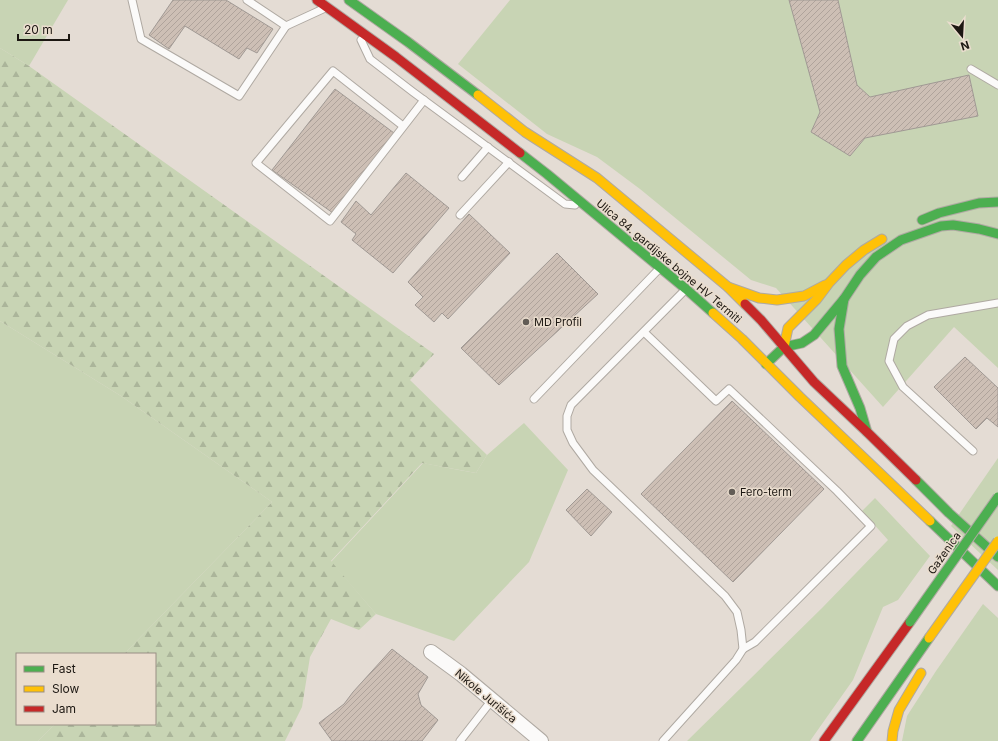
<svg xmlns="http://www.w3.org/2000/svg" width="998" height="741" viewBox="0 0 998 741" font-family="Inter,sans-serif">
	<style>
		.green { fill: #c8d4b4 }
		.forest { fill: url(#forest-firs) }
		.building { fill: url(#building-hatch); stroke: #a09994 }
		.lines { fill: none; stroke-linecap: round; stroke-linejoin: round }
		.lane-casing { stroke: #afa9a2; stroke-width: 9 }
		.street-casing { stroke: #afa9a2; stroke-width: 16 }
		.fast-casing { stroke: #afa9a2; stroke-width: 11 }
		.slow-casing { stroke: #afa9a2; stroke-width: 11 }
		.jam-casing { stroke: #afa9a2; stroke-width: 11 }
		.lane { stroke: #fbfaf9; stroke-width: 7 }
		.street { stroke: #fbfaf9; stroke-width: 14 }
		.fast { stroke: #4caf50; stroke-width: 9 }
		.slow { stroke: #ffc107; stroke-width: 9 }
		.jam { stroke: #c62828; stroke-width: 9 }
		.fast-bridge-casing { stroke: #afa9a2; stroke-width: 11; stroke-linecap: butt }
		.slow-bridge-casing { stroke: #afa9a2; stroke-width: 11; stroke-linecap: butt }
		.fast-bridge { stroke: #4caf50; stroke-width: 9 }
		.slow-bridge { stroke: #ffc107; stroke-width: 9 }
		.poi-dot { fill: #625c56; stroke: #eaddce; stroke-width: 1.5 }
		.labels { text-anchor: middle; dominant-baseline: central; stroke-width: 3; stroke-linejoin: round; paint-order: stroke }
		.street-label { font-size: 11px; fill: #1c1712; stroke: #eaddce }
		.poi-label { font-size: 11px; fill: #1c1712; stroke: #eaddce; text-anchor: start }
	</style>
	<defs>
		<pattern id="forest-firs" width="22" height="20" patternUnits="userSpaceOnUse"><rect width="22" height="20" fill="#c8d4b4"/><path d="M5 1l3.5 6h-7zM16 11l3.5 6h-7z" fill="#abb59a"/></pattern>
		<pattern id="building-hatch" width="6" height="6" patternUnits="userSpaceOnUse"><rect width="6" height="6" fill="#cdbfb5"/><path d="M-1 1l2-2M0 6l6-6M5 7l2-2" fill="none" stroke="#afa39b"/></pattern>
	</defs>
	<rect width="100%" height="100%" fill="#e4dcd4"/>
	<g class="green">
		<polygon points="0,0 68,0 29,66 0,48"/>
		<polygon points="510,0 998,0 998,368 954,327 883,407 776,288 751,280 640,189 597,157 547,134 458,64"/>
		<polygon points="0,321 121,396 272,502 124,654 17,654 17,724 55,724 38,741 0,741"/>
		<polygon points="524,423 568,470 529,562 454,641 376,614 331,562 423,463 459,470 476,473 487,455"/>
		<polygon points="998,458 998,570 951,526"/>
		<polygon points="875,498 930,556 898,600 883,607 853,680 810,741 687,741 822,608 888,540 862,511"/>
		<polygon points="983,604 998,618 998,741 902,741 907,716 936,671"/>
	</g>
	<polygon class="forest" points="0,48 29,66 434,354 410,380 487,455 476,473 422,463 331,561 376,614 359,630 331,619 310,657 302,707 285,741 38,741 55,724 155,724 155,654 124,654 272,502 121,396 0,321"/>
	<g class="building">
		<polygon points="173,0 226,0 273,29 257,53 247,48 239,59 185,26 169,49 149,35"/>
		<polygon points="789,0 838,0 857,85 870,97 969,75 978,116 865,138 850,156 811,132 820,112"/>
		<polygon points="335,89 394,133 333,213 272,170"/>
		<polygon points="406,173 449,208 393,273 352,240 356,234 341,222 356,201 371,215"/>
		<polygon points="469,214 510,253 448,319 442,313 434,322 415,305 423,297 408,282"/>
		<polygon points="557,253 598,294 499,385 461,348"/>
		<polygon points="965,357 998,388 998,427 987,418 976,429 934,387"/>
		<polygon points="732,401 824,489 733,582 641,494"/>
		<polygon points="587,489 612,512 591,536 566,510"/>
		<polygon points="392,649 428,677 418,694 421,705 438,720 422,741 332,741 319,723 344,704 353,692"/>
	</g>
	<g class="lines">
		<g class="lane-casing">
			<g id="lane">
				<polyline points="132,0 141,39 239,96 286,26"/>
				<polyline points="247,0 286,26 323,9"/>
				<polyline points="361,40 370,59 413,92 565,204 575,205"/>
				<polyline points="971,69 998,85"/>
				<polyline points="403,126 333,71 256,163 330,221 424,100"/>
				<polyline points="462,177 488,147"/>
				<polyline points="460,215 509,162"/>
				<polyline points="644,332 716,401 729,389 837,491 871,526 755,642 743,649"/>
				<polyline points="534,399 658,270"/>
				<polyline points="973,451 903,387 889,361 894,339 907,326 928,315 998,303"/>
				<polyline points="460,741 492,700"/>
				<polyline points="663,741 736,660 743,649 741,630 737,612 725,596 593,470 573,443 567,430 567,416 571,405 685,290"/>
			</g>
		</g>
		<g class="street-casing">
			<polyline id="street" points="431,652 461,674 541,741"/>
		</g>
		<g class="fast-casing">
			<g id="fast">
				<polyline points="349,0 408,42 478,95"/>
				<polyline points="520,153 547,174 686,289 713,313"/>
				<polyline points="922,220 939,213 979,203 998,202"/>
				<polyline points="844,299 839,329 842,366 860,408 867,432"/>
				<polyline points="766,364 784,347 802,343 814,335 844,299 860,275 876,257 901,240 941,226 953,225 979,229 998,234"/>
				<polyline points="916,480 949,513 998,557"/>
				<polyline points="930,521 998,586"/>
				<polyline points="857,741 929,638"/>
			</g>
		</g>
		<g class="slow-casing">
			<g id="slow">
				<polyline points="478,95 525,132 597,178 728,287 745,304"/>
				<polyline points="728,287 759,298 777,300 804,296 825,285"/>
				<polyline points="713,313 742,339 800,397 930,521"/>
				<polyline points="784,347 788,328 817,299 829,283 846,265 864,250 882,239"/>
				<polyline points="892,741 893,731 899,710 921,673"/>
			</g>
		</g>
		<g class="jam-casing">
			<g id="jam">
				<polyline points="317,0 396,57 520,153"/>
				<polyline points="745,304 761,320 814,382 867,432 916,480"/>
				<polyline points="824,741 910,622"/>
			</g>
		</g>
		<use href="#lane" class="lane"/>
		<use href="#street" class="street"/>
		<use href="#fast" class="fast"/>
		<use href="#slow" class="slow"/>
		<use href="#jam" class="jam"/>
		<g class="fast-bridge-casing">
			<polyline id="fast-bridge" points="910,622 998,497"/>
		</g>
		<g class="slow-bridge-casing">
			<polyline id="slow-bridge" points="929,638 998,541"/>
		</g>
		<use href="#fast-bridge" class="fast-bridge"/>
		<use href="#slow-bridge" class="slow-bridge"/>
	</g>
	<g class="poi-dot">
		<circle cx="526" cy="322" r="4"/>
		<circle cx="732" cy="492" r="4"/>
	</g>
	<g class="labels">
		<g class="street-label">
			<text transform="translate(669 261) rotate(40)">Ulica 84. gardijske bojne HV Termiti</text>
			<text transform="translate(944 553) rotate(-55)">Gaženica</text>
			<text transform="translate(486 696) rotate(40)">Nikole Jurišića</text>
		</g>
		<g class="poi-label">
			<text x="534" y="322">MD Profil</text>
			<text x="740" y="492">Fero-term</text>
		</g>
	</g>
	<rect x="16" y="653" width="140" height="72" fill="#eaddce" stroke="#988e83"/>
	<rect x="24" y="666" width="20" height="6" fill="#4caf50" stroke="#988e83"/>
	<text x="52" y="673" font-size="12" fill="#1c1712">Fast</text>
	<rect x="24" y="686" width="20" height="6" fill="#ffc107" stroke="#988e83"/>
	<text x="52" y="693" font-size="12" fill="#1c1712">Slow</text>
	<rect x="24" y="706" width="20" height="6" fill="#c62828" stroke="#988e83"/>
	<text x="52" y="713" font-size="12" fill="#1c1712">Jam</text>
	<g transform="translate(962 36) rotate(162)" stroke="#eaddce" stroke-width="3" paint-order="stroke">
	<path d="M0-3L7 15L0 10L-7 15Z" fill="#1c1712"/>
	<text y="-6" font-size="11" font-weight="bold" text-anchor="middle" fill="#1c1712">N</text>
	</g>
	<path d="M18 34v6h51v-6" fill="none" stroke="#1c1712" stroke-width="2"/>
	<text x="24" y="34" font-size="12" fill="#1c1712" stroke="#eaddce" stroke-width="3" paint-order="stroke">20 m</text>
</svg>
